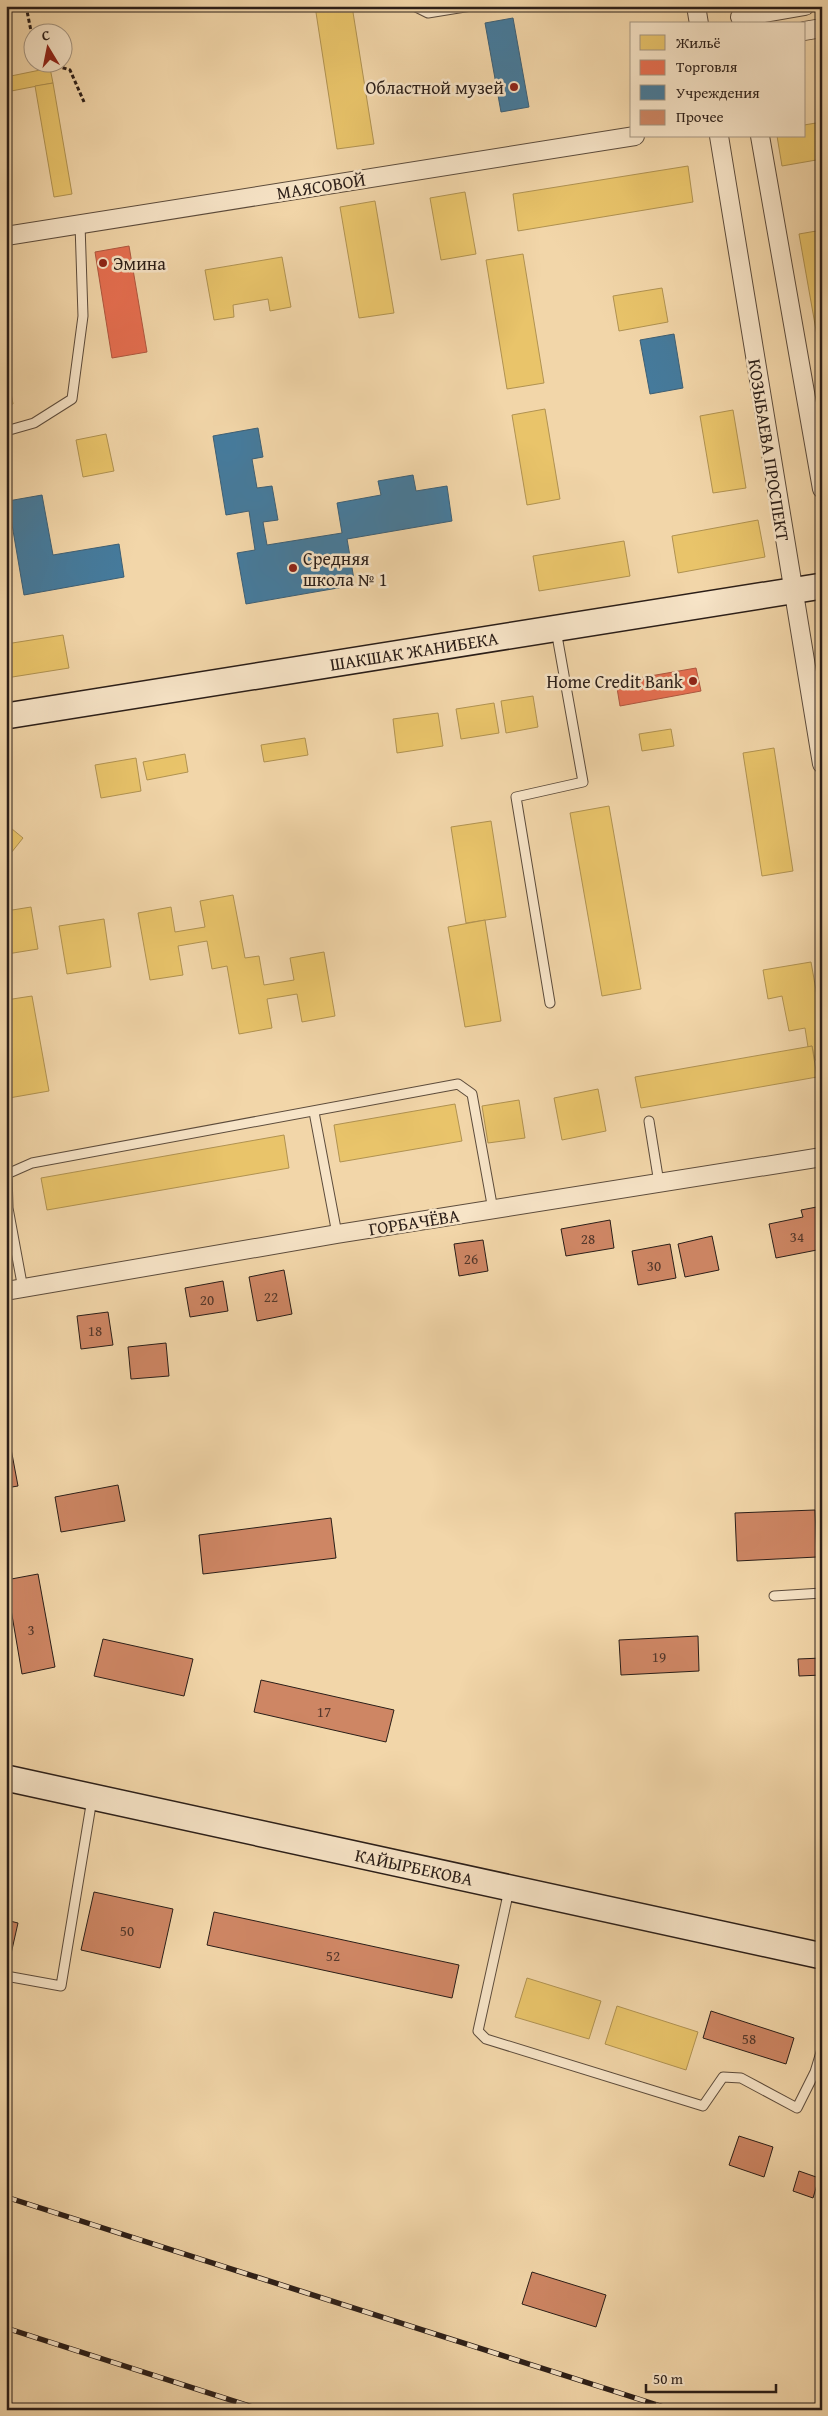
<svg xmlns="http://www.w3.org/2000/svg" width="828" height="2416" viewBox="0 0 828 2416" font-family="'Gentium Book Plus',serif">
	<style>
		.homes { fill: #e9c46a; stroke: #b09251 }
		.shops { fill: #e76f51; stroke: #af5740 }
		.public { fill: #457b9d; stroke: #3d5f75 }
		.building { fill: #ce8664; stroke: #2b1e18 }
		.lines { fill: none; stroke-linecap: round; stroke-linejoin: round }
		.lane-casing { stroke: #5d4c3c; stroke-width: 11 }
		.street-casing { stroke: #5d4c3c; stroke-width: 20 }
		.secondary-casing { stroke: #2b1e18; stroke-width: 28 }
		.path { stroke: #2b1e18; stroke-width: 3; stroke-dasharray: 4 2.5; stroke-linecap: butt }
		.lane { stroke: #f7e4c7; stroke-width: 9 }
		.street { stroke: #f7e4c7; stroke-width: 18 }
		.secondary { stroke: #f7e4c7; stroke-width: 25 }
		.rail-casing { stroke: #2b1e18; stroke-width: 5.5 }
		.rail { stroke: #f7e4c7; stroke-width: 4; stroke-dasharray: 11; stroke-linecap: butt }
		.poi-dot { fill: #8f2418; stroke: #f7e4c7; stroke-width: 2 }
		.labels { text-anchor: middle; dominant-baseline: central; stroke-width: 5; stroke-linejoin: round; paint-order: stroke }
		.number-label { font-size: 15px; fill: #54382b }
		.poi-label { font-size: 18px; fill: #2b1e18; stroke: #f7e4c7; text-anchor: end }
		.street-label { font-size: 18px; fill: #2b1e18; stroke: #f7e4c7 }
	</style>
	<rect width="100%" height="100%" fill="#f2d6a9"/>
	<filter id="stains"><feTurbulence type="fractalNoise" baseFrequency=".004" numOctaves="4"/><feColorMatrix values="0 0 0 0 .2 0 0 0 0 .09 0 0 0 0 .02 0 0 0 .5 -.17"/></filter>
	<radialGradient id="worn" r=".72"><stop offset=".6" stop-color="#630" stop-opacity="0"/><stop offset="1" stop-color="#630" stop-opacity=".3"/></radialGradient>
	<g class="homes">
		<polygon points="315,6 352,6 374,144 337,149"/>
		<polygon points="50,68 53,83 6,92 6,77"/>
		<polygon points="53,83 72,194 54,197 35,86"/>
		<polygon points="822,122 822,159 782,166 777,136 804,136 804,125"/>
		<polygon points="688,166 693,202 518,231 513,194"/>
		<polygon points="465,192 476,254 441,260 430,198"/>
		<polygon points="375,201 394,313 359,318 340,207"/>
		<polygon points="822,230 822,364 799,234"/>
		<polygon points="523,254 544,383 507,389 486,260"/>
		<polygon points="282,257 291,307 270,311 268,299 233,305 234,317 214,320 205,270"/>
		<polygon points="662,288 668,322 619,331 613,296"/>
		<polygon points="6,366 13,404 6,405"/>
		<polygon points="545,409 560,499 527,505 512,415"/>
		<polygon points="733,410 746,488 713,493 700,416"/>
		<polygon points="106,434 114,471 83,477 76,440"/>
		<polygon points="758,520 765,557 678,573 672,536"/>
		<polygon points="624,541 630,576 539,591 533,556"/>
		<polygon points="63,635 69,668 6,678 6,644"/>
		<polygon points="533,696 538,727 506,733 501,701"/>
		<polygon points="494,703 499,733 461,739 456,709"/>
		<polygon points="438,713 443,746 397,753 393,719"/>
		<polygon points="671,729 674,746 642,751 639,734"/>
		<polygon points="305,738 308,755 264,762 261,745"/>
		<polygon points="774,748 793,871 762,876 743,753"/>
		<polygon points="185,754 188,772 147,780 143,762"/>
		<polygon points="136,758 141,791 101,798 95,765"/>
		<polygon points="609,806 641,989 602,996 570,813"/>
		<polygon points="491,821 506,917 466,923 451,827"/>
		<polygon points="6,824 23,838 11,853 6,849"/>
		<polygon points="233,895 245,958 259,956 264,985 294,980 290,958 324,952 335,1016 302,1022 297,994 267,999 272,1028 239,1034 227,966 212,969 207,941 178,946 183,975 150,980 138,913 171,907 175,932 205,927 200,901"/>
		<polygon points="31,907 38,949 7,954 6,911"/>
		<polygon points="104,919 111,967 67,974 59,926"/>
		<polygon points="485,920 501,1021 465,1027 448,927"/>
		<polygon points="811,962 822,1024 822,1059 815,1060 812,1046 808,1047 805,1028 789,1031 782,996 768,999 763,970"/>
		<polygon points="32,996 49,1091 9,1098 6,1081 6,1000"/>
		<polygon points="812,1046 817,1077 641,1108 635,1077"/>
		<polygon points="598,1089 606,1131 562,1140 554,1098"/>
		<polygon points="519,1100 525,1138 488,1143 482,1106"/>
		<polygon points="455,1104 462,1141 340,1162 334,1125"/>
		<polygon points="284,1135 289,1168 47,1210 41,1178"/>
		<polygon points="527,1978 601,2001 589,2039 515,2017"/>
		<polygon points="617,2006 698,2032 686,2070 605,2044"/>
	</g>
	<g class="shops">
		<polygon points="129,246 147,352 112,358 95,252"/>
		<polygon points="696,668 701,691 620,706 616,682"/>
	</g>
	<g class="public">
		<polygon points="513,18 529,107 501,112 485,23"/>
		<polygon points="674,334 683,388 650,394 640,340"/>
		<polygon points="258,428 263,457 252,459 257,488 272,486 278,520 263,522 267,545 342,533 337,503 381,495 378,481 413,475 416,491 447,486 452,521 347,539 355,585 246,604 237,553 255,550 249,511 226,515 213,436"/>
		<polygon points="42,495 53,555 119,544 124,577 24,595 8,501"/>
	</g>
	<g class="building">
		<polygon points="822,1206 822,1249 776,1258 769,1224 803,1217 801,1210"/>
		<polygon points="610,1220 614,1248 566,1256 561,1229"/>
		<polygon points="712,1236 719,1270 685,1277 678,1244"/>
		<polygon points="483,1240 488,1271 459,1276 454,1244"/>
		<polygon points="670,1244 676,1278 638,1285 632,1251"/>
		<polygon points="284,1270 292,1314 257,1321 249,1277"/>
		<polygon points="223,1281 228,1311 190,1317 185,1288"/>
		<polygon points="108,1312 113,1345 81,1349 77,1316"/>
		<polygon points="166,1343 169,1376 131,1379 128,1347"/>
		<polygon points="6,1422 18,1486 6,1488"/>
		<polygon points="118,1485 125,1521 61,1532 55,1497"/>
		<polygon points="815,1510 817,1557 737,1561 735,1513"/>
		<polygon points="331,1518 336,1558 203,1574 199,1535"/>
		<polygon points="38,1574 55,1667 22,1674 6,1580"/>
		<polygon points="698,1636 699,1671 621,1675 619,1640"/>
		<polygon points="103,1639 193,1659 184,1696 94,1676"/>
		<polygon points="822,1658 822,1675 799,1676 798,1659"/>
		<polygon points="261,1680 394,1710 386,1742 254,1712"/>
		<polygon points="94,1892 173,1909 160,1968 81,1950"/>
		<polygon points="214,1912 459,1965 452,1998 207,1945"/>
		<polygon points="6,1920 18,1923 11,1954 6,1953"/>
		<polygon points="711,2011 794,2038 786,2064 703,2038"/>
		<polygon points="739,2136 773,2147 764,2177 729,2165"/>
		<polygon points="799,2171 819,2178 813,2198 793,2191"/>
		<polygon points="532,2272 606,2295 596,2327 522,2304"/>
	</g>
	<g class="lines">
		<g class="lane-casing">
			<g id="lane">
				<polyline points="414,6 428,13 471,6"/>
				<polyline points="6,431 34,423 72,399 83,316 80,224"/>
				<polyline points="550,1003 516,797 583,782 556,630"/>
				<polyline points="314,1112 337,1234"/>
				<polyline points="649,1121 659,1183"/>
				<polyline points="23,1289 8,1208 7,1174 32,1163 458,1084 472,1094 493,1210"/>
				<polyline points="774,1596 822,1593"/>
				<polyline points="509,1890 478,2031 486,2039 703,2106 723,2077 741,2078 797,2108 815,2072 822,2049"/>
				<polyline points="6,1976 61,1986 92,1799"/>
			</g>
		</g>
		<g class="street-casing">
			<g id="street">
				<polyline points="696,6 699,24"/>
				<polyline points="740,17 805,6"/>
				<polyline points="804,31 822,28"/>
				<polyline points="719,136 822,764"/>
				<polyline points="760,136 822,489"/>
				<polyline points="6,236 635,136"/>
				<polyline points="6,1291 337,1234 822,1157"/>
			</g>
		</g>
		<g class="secondary-casing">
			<g id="secondary">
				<polyline points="6,716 822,586"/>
				<polyline points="6,1778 822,1956"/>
			</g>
		</g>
		<g class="path">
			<polyline points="26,6 32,36"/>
			<polyline points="44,62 70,70 84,102"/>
		</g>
		<use href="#lane" class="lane"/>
		<use href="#street" class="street"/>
		<use href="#secondary" class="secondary"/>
		<g class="rail-casing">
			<g id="rail">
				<polyline points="6,2197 673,2410"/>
				<polyline points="6,2328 262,2410"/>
			</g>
		</g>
		<use href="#rail" class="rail"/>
	</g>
	<g class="poi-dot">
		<circle cx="514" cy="87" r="5"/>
		<circle cx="103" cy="263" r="5"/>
		<circle cx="293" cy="568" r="5"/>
		<circle cx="693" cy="681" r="5"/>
	</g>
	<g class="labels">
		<g class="number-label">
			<text x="797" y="1236">34</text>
			<text x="588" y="1238">28</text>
			<text x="471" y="1258">26</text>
			<text x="654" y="1265">30</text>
			<text x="271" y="1296">22</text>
			<text x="207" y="1299">20</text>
			<text x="95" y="1330">18</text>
			<text x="31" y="1629">3</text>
			<text x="659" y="1656">19</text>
			<text x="324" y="1711">17</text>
			<text x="127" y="1930">50</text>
			<text x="333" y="1955">52</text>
			<text x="749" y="2038">58</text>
		</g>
		<g class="poi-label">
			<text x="504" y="87">Областной музей</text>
			<text x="113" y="263" text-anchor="start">Эмина</text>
			<text x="303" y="558" text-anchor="start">Средняя<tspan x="303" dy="21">школа № 1</tspan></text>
			<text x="683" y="681">Home Credit Bank</text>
		</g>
		<g class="street-label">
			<text transform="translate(321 186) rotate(-9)">МАЯСОВОЙ</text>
			<text transform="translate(769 450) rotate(81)">КОЗЫБАЕВА ПРОСПЕКТ</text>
			<text transform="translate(414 651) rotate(-9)">ШАКШАК ЖАНИБЕКА</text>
			<text transform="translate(414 1222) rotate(-9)">ГОРБАЧЁВА</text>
			<text transform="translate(414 1867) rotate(12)">КАЙЫРБЕКОВА</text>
		</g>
	</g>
	<rect width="828" height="2416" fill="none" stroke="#f2d6a9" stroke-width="25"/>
	<rect x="8" y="8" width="813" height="2401" fill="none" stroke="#2b1e18" stroke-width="2.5"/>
	<rect x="12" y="12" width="803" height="2391" fill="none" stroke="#2b1e18"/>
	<rect x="630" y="22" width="175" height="115" fill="#f7e4c7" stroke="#a59581"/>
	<rect x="640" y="35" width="25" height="15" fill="#e9c46a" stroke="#a59581"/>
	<text x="676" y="48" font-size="15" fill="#2b1e18">Жильё</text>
	<rect x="640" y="60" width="25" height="15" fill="#e76f51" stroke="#a59581"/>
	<text x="676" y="72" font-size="15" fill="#2b1e18">Торговля</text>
	<rect x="640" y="85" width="25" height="15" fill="#457b9d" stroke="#a59581"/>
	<text x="676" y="98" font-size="15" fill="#2b1e18">Учреждения</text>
	<rect x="640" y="110" width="25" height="15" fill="#ce8664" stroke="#a59581"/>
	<text x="676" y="122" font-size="15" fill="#2b1e18">Прочее</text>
	<g transform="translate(48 48) rotate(350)"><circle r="24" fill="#f7e4c7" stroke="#a59581"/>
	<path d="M0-4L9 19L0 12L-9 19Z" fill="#8f2418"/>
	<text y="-8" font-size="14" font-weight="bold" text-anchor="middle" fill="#2b1e18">С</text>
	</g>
	<path d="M646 2384v8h130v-8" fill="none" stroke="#2b1e18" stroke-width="2.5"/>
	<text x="653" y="2384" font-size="15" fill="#2b1e18" stroke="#f7e4c7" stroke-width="4" paint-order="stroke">50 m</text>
	<rect width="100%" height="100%" filter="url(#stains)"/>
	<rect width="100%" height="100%" fill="url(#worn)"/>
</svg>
